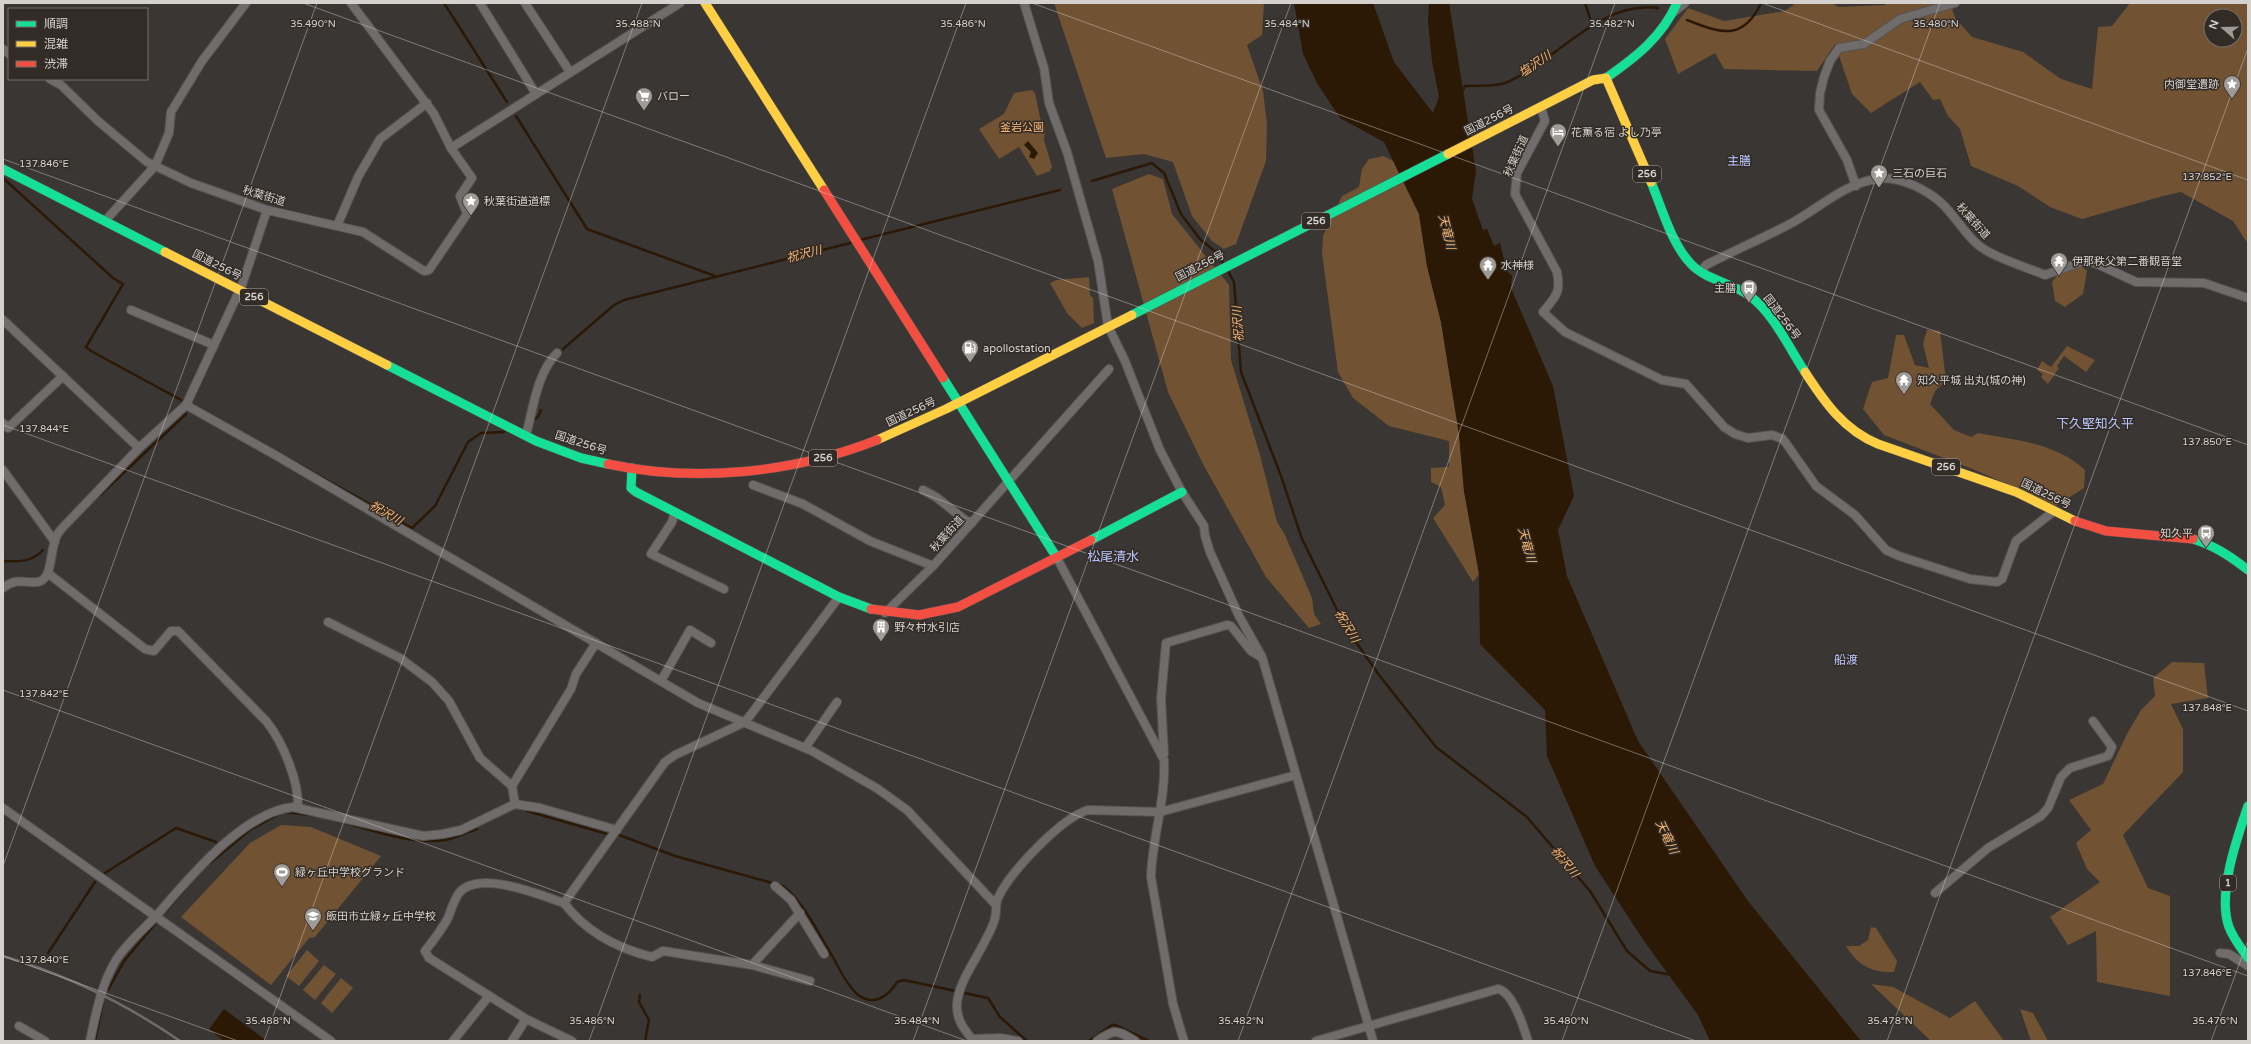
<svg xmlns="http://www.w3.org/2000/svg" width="2251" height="1044" viewBox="0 0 2251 1044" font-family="'Varela Round','Noto Sans JP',sans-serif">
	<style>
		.green { fill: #715233; fill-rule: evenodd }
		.water { fill: #2b1906 }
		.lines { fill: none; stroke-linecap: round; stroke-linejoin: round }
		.stream { stroke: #2b1906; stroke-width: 2.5 }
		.street-casing { stroke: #555250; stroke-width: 10 }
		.fast-casing { stroke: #555250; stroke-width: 10 }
		.slow-casing { stroke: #555250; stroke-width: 10 }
		.jam-casing { stroke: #555250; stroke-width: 10 }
		.street { stroke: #6f6c6b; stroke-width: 8 }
		.fast { stroke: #16e098; stroke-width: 9 }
		.slow { stroke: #ffcf43; stroke-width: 9 }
		.jam { stroke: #f24e42; stroke-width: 9 }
		.rail { stroke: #6d6c6a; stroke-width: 2.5 }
		.ticks { fill: none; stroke: #d5d1cd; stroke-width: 1; stroke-opacity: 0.45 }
		.labels { text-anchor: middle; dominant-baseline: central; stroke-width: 3; stroke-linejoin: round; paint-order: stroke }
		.shield { fill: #332c26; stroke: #a4a09b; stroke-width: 1 }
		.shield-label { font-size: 10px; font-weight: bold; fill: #d5d1cd }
		.poi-label { font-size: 11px; fill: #d5d1cd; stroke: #332c26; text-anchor: start }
		.street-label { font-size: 11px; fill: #d5d1cd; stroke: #332c26 }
		.park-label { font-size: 11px; fill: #fbb673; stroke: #332c26 }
		.water-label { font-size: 12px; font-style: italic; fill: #f9b471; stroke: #332c26 }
		.neighbourhood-label { font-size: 12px; fill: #b7c6fe; stroke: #332c26 }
		.quarter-label { font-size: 13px; fill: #b7c6fe; stroke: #332c26 }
		.ticks-label { font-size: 10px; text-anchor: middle; fill: #d5d1cd; stroke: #332c26; stroke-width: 3; stroke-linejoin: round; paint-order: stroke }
	</style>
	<rect width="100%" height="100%" fill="#3a3633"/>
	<g class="green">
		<polygon points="1054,3 1264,3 1262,35 1247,45 1263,91 1267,124 1266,161 1236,244 1224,249 1212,241 1192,216 1173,162 1144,154 1106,158"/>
		<path d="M1796,3H1832L1838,7L1885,5V3H1950L1955,18L1972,37L2023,52L2061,79L2092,89L2098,27L2112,26L2130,3H2248V244L2233,221L2181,192L2163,196L2082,219L2050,207L2018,186L1971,166L1960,129L1948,116L1940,99L1933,100L1920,82L1871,113L1852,94L1835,44L1817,71L1724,69L1715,53L1678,74L1665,39L1688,8L1724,21L1785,11ZM2211,16H2235V40H2211Z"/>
		<polygon points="1032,90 1035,93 1041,122 1045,128 1044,140 1052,167 1050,171 1037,176 1019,147 999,159 979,129 1004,114 1014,93"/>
		<polygon points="1383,156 1393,161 1419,214 1427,266 1441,322 1459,434 1464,491 1479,574 1473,582 1433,518 1445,505 1441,487 1431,482 1431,468 1449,467 1449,441 1389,426 1353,398 1338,372 1322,253 1323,236 1342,196 1359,187 1362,169 1369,159"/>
		<polygon points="1149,174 1163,179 1172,214 1229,285 1231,360 1260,455 1277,522 1285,535 1312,598 1314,614 1321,624 1309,628 1266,577 1203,464 1168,392 1112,189"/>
		<polygon points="2081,266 2087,271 2083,294 2065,307 2055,301 2052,282 2059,273"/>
		<polygon points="1089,277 1090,295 1093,298 1094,323 1082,328 1067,313 1050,283 1056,280"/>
		<path d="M1927,330L1940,331L1946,381L1935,391L1930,404L1954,430L1971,437L1978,433C2015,440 2056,443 2085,470L2084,488L2056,506L1975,470L1884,435L1863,409L1872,382L1888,378L1896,335H1904L1915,365L1929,368L1923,344Z"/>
		<polygon points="2067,346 2095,360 2086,372 2064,356 2057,366 2059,368 2048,384 2041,377 2043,374 2037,370 2042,361 2051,367"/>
		<polygon points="2172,662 2204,663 2208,698 2171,704 2183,729 2183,772 2123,835 2148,888 2170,896 2170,996 2097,982 2096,931 2068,945 2050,917 2100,882 2087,869 2076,843 2091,830 2069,800 2103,784 2128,732 2141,710 2155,696 2153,678"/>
		<polygon points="281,825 311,827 381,856 315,937 309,938 271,985 181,917 250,843"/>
		<path d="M1871,927L1876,928L1897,961L1894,972C1872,973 1857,965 1846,946H1859L1868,940Z"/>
		<polygon points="307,950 319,961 299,986 286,976"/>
		<polygon points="324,965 336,974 315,1000 303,990"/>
		<polygon points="341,978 353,988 332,1013 321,1003"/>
		<polygon points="1871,984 1893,987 1950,1018 1975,1001 2004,1041 1931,1041"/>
		<polygon points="2020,1009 2033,1013 2048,1041 2031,1041"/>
	</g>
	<g class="water">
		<polygon points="1294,3 1373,3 1394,62 1433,113 1439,97 1432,61 1428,21 1429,3 1449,3 1476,171 1472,199 1483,230 1487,229 1494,246 1500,243 1507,271 1512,276 1511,288 1553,386 1574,496 1558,530 1567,576 1638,741 1748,901 1861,1041 1710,1041 1698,1015 1644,941 1595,866 1547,756 1545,710 1480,644 1479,574 1464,491 1459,434 1441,322 1427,266 1419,214 1384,142 1340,118 1317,83 1303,54"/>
		<polygon points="1028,141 1038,153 1034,159 1029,157 1031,152 1024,145"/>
		<polygon points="224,1009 267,1041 224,1041 209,1029"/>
	</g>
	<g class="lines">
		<g class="stream">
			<polyline points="444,3 507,102"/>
			<polyline points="1585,3 1590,18"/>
			<path d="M1687,20C1720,33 1743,42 1761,3"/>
			<path d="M1461,94L1465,86C1477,85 1494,87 1505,83C1554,64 1598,0 1658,8"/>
			<polyline points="516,116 587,229 715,276"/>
			<polyline points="3,178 113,278 123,284 86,347 91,351 183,401"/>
			<polyline points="1092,181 1152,163 1164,173 1181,214 1200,239 1217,253 1223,263"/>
			<polyline points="860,240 1060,190"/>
			<polyline points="1228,271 1234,282 1241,372 1281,476 1302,539 1346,628 1379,675 1436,747 1527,817 1590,891 1627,951 1650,971 1672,975"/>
			<polyline points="563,349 614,305 624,300 854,242"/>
			<polyline points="192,404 412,528 435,506 468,442 481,433 504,432"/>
			<polyline points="532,420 538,417 541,410"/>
			<polyline points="100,495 186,414"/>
			<path d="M3,561C19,562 32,562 43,550"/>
			<polyline points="527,811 607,834"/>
			<polyline points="286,812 317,816"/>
			<path d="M335,820C371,829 407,845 445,840C456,838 467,832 477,829"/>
			<path d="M619,835L675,856L783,886C804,902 821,938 835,961C841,972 847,985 857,994C873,1007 888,997 897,982L904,980L988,998L1000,1017L1027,1041"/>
			<polyline points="210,863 250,830 279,814"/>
			<polyline points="105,873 176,828 216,842"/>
			<polyline points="165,912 186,888"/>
			<polyline points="48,953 95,882"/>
			<polyline points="108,990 124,961 156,923"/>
			<polyline points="640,995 639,1002 649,1020 645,1041"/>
			<polyline points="95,1041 103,1002"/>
			<polyline points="1089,1041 1112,1025 1115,1025 1149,1041"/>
		</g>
		<g class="street-casing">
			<g id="street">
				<polyline points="480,3 536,94"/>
				<polyline points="525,3 570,72"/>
				<polyline points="1024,3 1044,68 1049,103 1067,152 1098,261 1108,326 1125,361 1160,450 1182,492 1204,526 1205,536 1210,552 1239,616 1262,657 1373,1041"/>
				<polyline points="1674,12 1685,3"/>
				<polyline points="3,49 9,54"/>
				<polyline points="50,79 61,85 98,121 147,162 191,183 267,210 363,232 424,271 429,270 467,214 460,196 472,178 451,148 434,114 351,3"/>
				<path d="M1541,107L1545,121L1517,173L1515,194L1557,272C1561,293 1556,296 1543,312L1565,332L1662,380L1686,384L1724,427L1735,434L1748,438L1772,435L1783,439L1816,486L1855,515L1886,550L1899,556L1970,579L1997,582L2002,579L2016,541L2054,511"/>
				<polyline points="451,148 680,3"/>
				<polyline points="1856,186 1847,160 1819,110 1820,93 1824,77 1830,61 1839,48 1864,44 1900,19 1955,3"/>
				<polyline points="105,221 155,166 169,133 171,112 202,61 246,3"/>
				<polyline points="337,226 358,177 380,139 427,103"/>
				<path d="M1701,271L1706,265C1733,251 1761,239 1788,225C1817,210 1843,184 1876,179C1893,176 1914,184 1928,193C1949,205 1959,227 1976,243C1989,256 2026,267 2045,275L2081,262L2095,263L2136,282L2204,283L2248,298"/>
				<polyline points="131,310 214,345"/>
				<polyline points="3,320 139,448"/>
				<polyline points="186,405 277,456 698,703 812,751 878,789 907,810 996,905"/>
				<polyline points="3,423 8,428 63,376"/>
				<path d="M526,435C533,409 537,373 557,353"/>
				<polyline points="3,470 55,542"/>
				<polyline points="753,485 803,504 870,541 933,566"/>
				<polyline points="923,490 936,497 965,520 972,523"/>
				<polyline points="675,512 672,522 651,554 724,589"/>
				<path d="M1057,558L1164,760C1166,800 1152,838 1151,877L1173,1004L1184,1041"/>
				<path d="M49,574L145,649L154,651L171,631H178L267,722C283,743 299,781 298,808"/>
				<path d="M3,588C19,575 28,586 41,581C53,575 50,547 57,535C60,530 64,526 67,523L139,448L186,405L242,285L267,210"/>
				<polyline points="885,613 933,566 1109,369"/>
				<polyline points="328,622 400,658 432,682 449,701 480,758 512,786 515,804"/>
				<polyline points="661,681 690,630 711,643"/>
				<polyline points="805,748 837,702"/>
				<polyline points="1164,754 1161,698 1166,643 1227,625 1231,626 1251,651 1261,657"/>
				<polyline points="512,786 571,689 576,674 596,643"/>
				<polyline points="3,808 331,1041"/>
				<polyline points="775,886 791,900 824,954"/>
				<polyline points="1935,893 1988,848 2041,816 2048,808 2061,777 2070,768 2108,756 2112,747 2093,721"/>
				<path d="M564,903C586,932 616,948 652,957L663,951L752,965L810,981"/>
				<polyline points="2220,953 2229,954 2248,966"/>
				<polyline points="752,965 800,913"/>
				<polyline points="19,1026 45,1041"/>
				<polyline points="972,1039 1000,1038 1018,1041"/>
				<path d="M90,1041C96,1013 101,985 116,960C127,943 143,930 157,915C188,879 243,812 293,807L423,836L443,834L461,830L515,804L540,808L617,830"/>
				<polyline points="453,1041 489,996"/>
				<polyline points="512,1041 526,1019"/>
				<path d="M572,1041L526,1019L429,958L425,951C433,941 442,929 448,918C451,910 454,900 459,893C479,869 540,895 564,903L665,762L675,755L743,723L749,717L839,597"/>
				<path d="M974,1041C964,1030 956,1019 957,1004C958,984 975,961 984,943C988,935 993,927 995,918C997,911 995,904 998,898C1010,872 1061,818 1088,810L1160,812L1296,775"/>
				<path d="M1097,1041C1115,1028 1117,1030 1135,1041"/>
				<path d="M1316,1041L1498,989C1513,992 1524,1028 1528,1041"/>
			</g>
		</g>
		<g class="fast-casing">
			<g id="fast">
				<path d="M1606,78C1636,57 1662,37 1677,3"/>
				<polyline points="3,169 165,252"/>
				<path d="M1651,182C1662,208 1671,243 1691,264C1706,280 1732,283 1750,296C1774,314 1789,348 1805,372"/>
				<polyline points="1132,315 1448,154"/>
				<polyline points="387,365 536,441 581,458 608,464"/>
				<polyline points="943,378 1057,558"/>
				<polyline points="632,468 631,488 636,492 839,597 871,609"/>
				<path d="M2193,539C2215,546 2230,556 2248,570"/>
				<polyline points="1091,540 1182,492"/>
				<path d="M2248,806C2237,838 2217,894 2229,927C2233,938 2241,948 2248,958"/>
			</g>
		</g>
		<g class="slow-casing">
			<g id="slow">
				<polyline points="705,3 824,190"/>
				<polyline points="1448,154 1593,80 1606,78 1651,182"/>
				<polyline points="165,252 387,365"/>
				<path d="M1805,372C1825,403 1844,430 1878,444L2016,492L2075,521"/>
				<polyline points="877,440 946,409 1132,315"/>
			</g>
		</g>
		<g class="jam-casing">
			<g id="jam">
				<polyline points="824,190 943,378"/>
				<path d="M608,464C696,483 793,473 877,440"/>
				<polyline points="2075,521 2106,531 2193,539"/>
				<polyline points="871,609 919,615 958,607 1091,540"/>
			</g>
		</g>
		<use href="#street" class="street"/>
		<use href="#fast" class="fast"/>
		<use href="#slow" class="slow"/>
		<use href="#jam" class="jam"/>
		<path class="rail" d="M3,956C67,975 125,1003 180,1041"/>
	</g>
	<path class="ticks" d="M303,3L2248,711M1032,3L2248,445M1762,3L2248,180M3,159L2248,976M3,425L1696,1041M3,690L967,1041M3,866L317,3M3,956L238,1041M264,1041L642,3M589,1041L966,3M913,1041L1291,3M1238,1041L1615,3M1562,1041L1940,3M1887,1041L2248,48M2211,1041L2248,940"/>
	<defs>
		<g id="sight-pin" transform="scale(0.9)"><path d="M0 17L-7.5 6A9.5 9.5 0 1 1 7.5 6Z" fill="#9f9b97" stroke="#332c26"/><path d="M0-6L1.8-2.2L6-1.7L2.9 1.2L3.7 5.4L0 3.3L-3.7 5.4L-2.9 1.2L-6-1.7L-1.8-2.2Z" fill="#fff"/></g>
		<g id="supermarket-pin" transform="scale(0.9)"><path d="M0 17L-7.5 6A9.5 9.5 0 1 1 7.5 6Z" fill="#9f9b97" stroke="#332c26"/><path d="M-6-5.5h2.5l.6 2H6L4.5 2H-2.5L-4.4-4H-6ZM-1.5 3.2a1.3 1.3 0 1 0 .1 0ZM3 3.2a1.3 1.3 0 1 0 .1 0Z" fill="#fff"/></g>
		<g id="hotel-pin" transform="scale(0.9)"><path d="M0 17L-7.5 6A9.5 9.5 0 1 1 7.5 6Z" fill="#9f9b97" stroke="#332c26"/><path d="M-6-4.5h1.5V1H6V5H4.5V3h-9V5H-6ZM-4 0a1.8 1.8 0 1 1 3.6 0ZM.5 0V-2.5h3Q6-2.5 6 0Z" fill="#fff"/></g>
		<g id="temple-pin" transform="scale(0.9)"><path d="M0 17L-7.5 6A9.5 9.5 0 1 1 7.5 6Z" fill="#9f9b97" stroke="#332c26"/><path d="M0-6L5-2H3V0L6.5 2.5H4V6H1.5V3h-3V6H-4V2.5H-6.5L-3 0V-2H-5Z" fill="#fff"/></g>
		<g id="bus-pin" transform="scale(0.9)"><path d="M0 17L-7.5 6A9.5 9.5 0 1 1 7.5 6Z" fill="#9f9b97" stroke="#332c26"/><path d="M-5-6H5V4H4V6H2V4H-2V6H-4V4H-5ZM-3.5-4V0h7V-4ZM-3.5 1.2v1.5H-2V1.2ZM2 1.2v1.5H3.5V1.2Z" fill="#fff"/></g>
		<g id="fuel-pin" transform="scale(0.9)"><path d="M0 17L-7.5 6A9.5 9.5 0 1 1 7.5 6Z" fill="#9f9b97" stroke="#332c26"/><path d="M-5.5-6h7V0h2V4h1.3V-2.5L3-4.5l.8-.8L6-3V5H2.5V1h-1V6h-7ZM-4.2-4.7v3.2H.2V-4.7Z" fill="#fff"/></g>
		<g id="building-pin" transform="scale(0.9)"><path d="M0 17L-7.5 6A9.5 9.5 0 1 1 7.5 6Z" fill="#9f9b97" stroke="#332c26"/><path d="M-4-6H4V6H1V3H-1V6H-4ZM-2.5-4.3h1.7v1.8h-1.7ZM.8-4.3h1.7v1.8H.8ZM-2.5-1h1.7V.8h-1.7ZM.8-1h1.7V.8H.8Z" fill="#fff"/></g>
		<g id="stadium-pin" transform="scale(0.9)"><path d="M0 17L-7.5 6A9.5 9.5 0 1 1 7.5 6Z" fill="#9f9b97" stroke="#332c26"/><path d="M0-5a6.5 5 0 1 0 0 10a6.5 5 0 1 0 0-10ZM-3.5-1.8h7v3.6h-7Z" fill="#fff"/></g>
		<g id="school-pin" transform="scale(0.9)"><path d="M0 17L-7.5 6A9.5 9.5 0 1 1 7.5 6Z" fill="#9f9b97" stroke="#332c26"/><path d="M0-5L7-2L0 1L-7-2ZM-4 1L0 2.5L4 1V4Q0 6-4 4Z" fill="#fff"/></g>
	</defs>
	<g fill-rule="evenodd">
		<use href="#sight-pin" x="2232" y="84"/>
		<use href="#supermarket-pin" x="644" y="96"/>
		<use href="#hotel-pin" x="1558" y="132"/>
		<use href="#sight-pin" x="1879" y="173"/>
		<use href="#sight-pin" x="471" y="201"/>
		<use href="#temple-pin" x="2059" y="261"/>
		<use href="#temple-pin" x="1488" y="265"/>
		<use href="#bus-pin" x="1749" y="288"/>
		<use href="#fuel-pin" x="970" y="348"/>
		<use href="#temple-pin" x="1904" y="380"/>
		<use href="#bus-pin" x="2206" y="533"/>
		<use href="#building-pin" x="881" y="627"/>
		<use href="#stadium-pin" x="282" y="872"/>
		<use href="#school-pin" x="313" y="916"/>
	</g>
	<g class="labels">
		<g class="shield">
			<rect x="1633" y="166" width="28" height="16" rx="3"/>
			<rect x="1302" y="213" width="28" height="16" rx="3"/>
			<rect x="240" y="289" width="28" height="16" rx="3"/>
			<rect x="809" y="450" width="28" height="16" rx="3"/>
			<rect x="1932" y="459" width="28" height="16" rx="3"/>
			<rect x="2220" y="875" width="16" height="16" rx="3"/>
		</g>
		<g class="shield-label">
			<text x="1647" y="174">256</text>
			<text x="1316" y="221">256</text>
			<text x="254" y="297">256</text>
			<text x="823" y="458">256</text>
			<text x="1946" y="467">256</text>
			<text x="2228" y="883">1</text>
		</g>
		<g class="poi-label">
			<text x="2219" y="84" text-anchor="end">内御堂遺跡</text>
			<text x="657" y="96">バロー</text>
			<text x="1571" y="132">花薫る宿 よし乃亭</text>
			<text x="1892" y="173">三石の巨石</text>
			<text x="484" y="201">秋葉街道道標</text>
			<text x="2072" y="261">伊那秩父第二番観音堂</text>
			<text x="1501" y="265">水神様</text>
			<text x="1736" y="288" text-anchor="end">主膳</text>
			<text x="983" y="348">apollostation</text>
			<text x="1917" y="380">知久平城 出丸(城の神)</text>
			<text x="2193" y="533" text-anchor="end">知久平</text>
			<text x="894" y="627">野々村水引店</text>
			<text x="295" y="872">緑ヶ丘中学校グランド</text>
			<text x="326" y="916">飯田市立緑ヶ丘中学校</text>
		</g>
		<g class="street-label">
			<text transform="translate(1489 120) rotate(-27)">国道256号</text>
			<text transform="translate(1516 156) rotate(-66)">秋葉街道</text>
			<text transform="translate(264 196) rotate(17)">秋葉街道</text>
			<text transform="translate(1973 221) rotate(48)">秋葉街道</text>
			<text transform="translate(217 265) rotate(27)">国道256号</text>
			<text transform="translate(1200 266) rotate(-27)">国道256号</text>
			<text transform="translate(1782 317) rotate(53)">国道256号</text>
			<text transform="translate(911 412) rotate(-25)">国道256号</text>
			<text transform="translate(581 443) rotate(18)">国道256号</text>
			<text transform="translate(2046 494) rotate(26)">国道256号</text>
			<text transform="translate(947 534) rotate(-48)">秋葉街道</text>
		</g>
		<g class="park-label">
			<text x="1022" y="127">釜岩公園</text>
		</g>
		<g class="water-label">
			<text transform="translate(1535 64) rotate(-34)">塩沢川</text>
			<text transform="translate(1447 232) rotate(76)">天竜川</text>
			<text transform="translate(804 254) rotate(-14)">祝沢川</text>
			<text transform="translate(1238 324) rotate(-94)">祝沢川</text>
			<text transform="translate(386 513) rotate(30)">祝沢川</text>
			<text transform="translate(1527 545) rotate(75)">天竜川</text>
			<text transform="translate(1347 626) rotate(59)">祝沢川</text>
			<text transform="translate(1667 837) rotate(64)">天竜川</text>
			<text transform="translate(1565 862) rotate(50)">祝沢川</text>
		</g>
		<g class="neighbourhood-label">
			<text x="1739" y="161">主膳</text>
			<text x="1846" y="660">船渡</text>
		</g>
		<g class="quarter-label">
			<text x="2095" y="424">下久堅知久平</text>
			<text x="1113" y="557">松尾清水</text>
		</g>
	</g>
	<g class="ticks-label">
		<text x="313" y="27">35.490°N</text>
		<text x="638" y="27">35.488°N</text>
		<text x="963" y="27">35.486°N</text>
		<text x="1287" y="27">35.484°N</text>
		<text x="1612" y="27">35.482°N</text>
		<text x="1936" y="27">35.480°N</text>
		<text x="44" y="167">137.846°E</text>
		<text x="2207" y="180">137.852°E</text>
		<text x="44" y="432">137.844°E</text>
		<text x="2207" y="445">137.850°E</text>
		<text x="44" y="697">137.842°E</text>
		<text x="2207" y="711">137.848°E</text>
		<text x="44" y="963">137.840°E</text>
		<text x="2207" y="976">137.846°E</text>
		<text x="268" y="1024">35.488°N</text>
		<text x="592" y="1024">35.486°N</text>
		<text x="917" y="1024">35.484°N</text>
		<text x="1241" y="1024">35.482°N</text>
		<text x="1566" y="1024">35.480°N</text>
		<text x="1890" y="1024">35.478°N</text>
		<text x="2215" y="1024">35.476°N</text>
	</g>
	<rect width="2251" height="1044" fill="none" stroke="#d5d1cd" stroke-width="8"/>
	<rect x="8" y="8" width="140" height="72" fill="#332c26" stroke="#746e69"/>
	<rect x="16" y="21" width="20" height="6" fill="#16e098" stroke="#746e69"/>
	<text x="44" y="28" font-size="12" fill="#d5d1cd">順調</text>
	<rect x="16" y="41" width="20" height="6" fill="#ffcf43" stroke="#746e69"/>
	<text x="44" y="48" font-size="12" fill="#d5d1cd">混雑</text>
	<rect x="16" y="61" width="20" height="6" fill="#f24e42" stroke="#746e69"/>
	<text x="44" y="68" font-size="12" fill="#d5d1cd">渋滞</text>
	<g transform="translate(2223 28) rotate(290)"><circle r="19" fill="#332c26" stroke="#746e69"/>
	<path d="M0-3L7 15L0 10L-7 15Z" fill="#9f9b97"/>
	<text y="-6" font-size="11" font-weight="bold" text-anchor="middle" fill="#d5d1cd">N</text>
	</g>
</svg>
